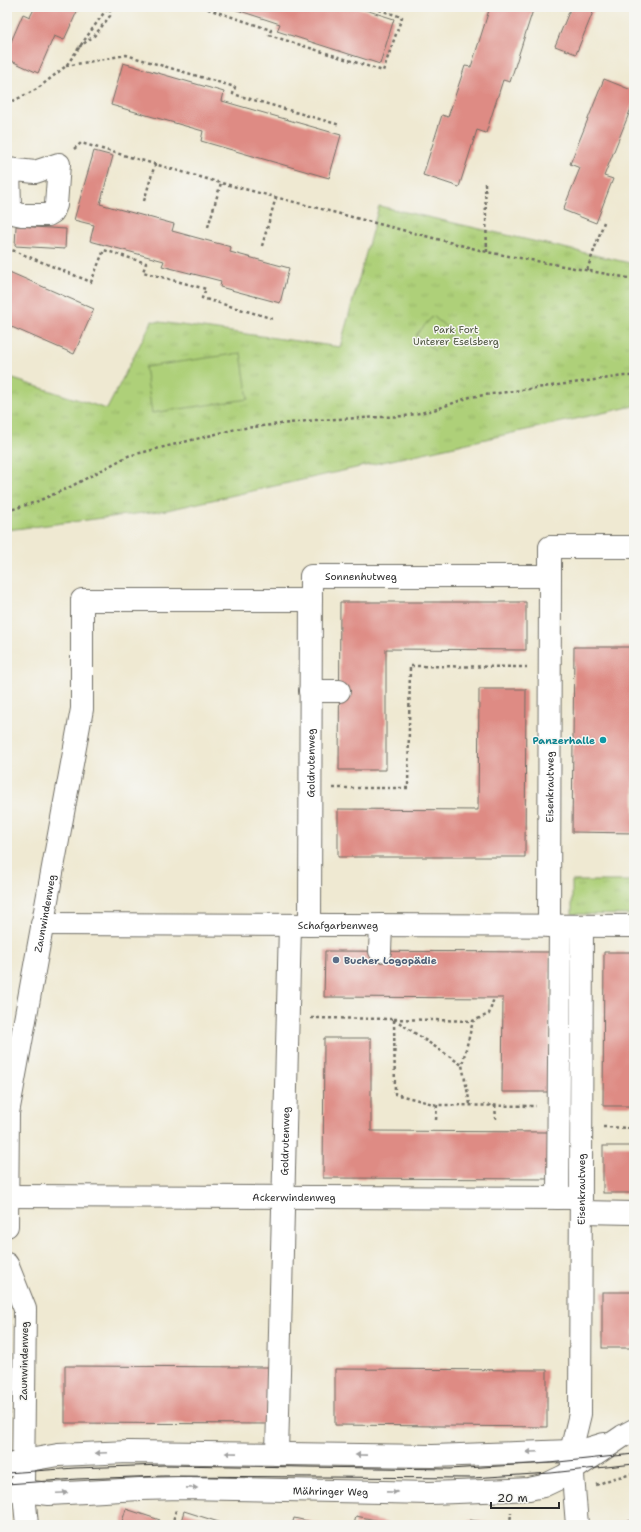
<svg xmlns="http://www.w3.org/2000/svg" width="641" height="1532" viewBox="0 0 641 1532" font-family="'Shantell Sans',sans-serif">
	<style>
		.grass { fill: url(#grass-tufts); stroke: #6c7e52 }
		.pitch { fill: #aed079; stroke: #6c7e52 }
		.building { fill: #de8b84 }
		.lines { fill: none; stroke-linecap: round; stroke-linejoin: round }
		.minor-casing { stroke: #706e65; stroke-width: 24 }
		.path { stroke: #706e65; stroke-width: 2.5; stroke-dasharray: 3 3; stroke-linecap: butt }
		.minor { stroke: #fff; stroke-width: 22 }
		.tram { stroke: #2b2b2b; stroke-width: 1 }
		.oneway { fill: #a0a0a0 }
		.culture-dot { fill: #0f9aa8; stroke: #f6f6f2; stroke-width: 1.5 }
		.service-dot { fill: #5c6f8a; stroke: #f6f6f2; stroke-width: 1.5 }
		.labels { text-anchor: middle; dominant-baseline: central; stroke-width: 3; stroke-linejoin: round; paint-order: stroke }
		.park-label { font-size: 10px; fill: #4c543e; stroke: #f6f6f2 }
		.street-label { font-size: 10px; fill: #2b2b2b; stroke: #f6f6f2 }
		.culture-label { font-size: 10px; font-weight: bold; fill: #0d838f; stroke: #f6f6f2; text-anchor: end }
		.service-label { font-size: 10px; font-weight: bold; fill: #4e5e75; stroke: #f6f6f2; text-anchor: start }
	</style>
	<defs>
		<pattern id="grass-tufts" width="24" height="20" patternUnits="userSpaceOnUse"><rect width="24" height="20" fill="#aed079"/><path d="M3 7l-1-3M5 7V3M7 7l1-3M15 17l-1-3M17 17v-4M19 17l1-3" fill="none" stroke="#96b369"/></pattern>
	</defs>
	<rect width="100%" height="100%" fill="#f6f6f2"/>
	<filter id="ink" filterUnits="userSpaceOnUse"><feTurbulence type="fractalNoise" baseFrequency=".025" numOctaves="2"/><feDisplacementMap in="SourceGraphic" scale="8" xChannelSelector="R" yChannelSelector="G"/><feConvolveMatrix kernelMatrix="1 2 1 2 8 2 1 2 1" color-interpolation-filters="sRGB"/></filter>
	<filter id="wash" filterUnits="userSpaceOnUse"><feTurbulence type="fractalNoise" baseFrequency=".012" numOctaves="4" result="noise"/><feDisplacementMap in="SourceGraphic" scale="16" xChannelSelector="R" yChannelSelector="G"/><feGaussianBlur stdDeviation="0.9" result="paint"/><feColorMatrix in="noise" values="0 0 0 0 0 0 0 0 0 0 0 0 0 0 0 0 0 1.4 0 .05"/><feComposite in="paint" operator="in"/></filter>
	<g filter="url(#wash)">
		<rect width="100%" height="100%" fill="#efe9d2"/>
		<g class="grass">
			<polygon points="379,206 634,264 634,406 167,510 7,530 7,377 107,409 152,321 340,347"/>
			<polygon points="572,881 634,881 634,915 572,914"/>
		</g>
		<g class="pitch">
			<polygon points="433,316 452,332 435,351 416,335"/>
			<polygon points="241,353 248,399 152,413 145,367"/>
		</g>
		<g id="blocks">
			<g class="building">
				<polygon points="35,7 79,7 64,40 54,36 38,73 7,59 7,51 23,14 30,17"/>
				<polygon points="228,7 356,7 394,19 380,64 277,31 280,24"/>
				<polygon points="490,7 534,7 510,82 503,80 486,133 477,130 459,187 423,175 442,115 448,117 465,66 471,67"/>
				<polygon points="571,7 595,7 576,54 555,46"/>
				<polygon points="123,63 224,92 222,101 341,135 329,178 201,141 203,131 111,105"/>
				<polygon points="604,79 634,91 634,101 604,176 613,179 596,223 563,210 580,168 570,164"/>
				<polygon points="94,151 113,156 100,204 174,224 172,231 231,247 230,252 289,268 280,303 220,287 221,281 162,266 164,261 90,241 94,225 74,220"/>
				<polygon points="16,226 66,229 65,249 15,246"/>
				<polygon points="7,271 94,309 74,354 7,325"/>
				<polygon points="340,602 526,602 526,650 386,649 386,770 339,770"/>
				<polygon points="574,647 634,647 634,833 572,832"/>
				<polygon points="479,689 526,689 525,857 338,857 338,809 478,810"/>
				<polygon points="325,951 550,952 549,1092 502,1092 503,998 324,997"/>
				<polygon points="604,952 634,952 634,1106 603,1106"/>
				<polygon points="324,1038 371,1038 371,1131 549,1132 549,1179 323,1178"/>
				<rect x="603" y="1146" width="31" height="47"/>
				<rect x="602" y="1292" width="32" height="56"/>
				<polygon points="65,1366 268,1367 268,1424 65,1423"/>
				<polygon points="335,1369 547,1370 547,1427 335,1425"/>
				<polygon points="126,1509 160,1520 159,1525 121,1525"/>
				<polygon points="184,1511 228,1525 180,1525"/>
				<polygon points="356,1516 394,1524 394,1525 354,1525"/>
				<polygon points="294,1518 321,1524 321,1525 292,1525"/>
				<polygon points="470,1520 496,1524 496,1525 469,1525"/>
				<polygon points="634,1520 634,1525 613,1525 613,1523"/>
			</g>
		</g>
	</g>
	<g filter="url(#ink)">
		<use href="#blocks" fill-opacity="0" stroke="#706e65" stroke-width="1"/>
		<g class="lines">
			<g class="minor-casing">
				<g id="minor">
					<polyline points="7,169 35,172 59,164 56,205 53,212 48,215 22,215 13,213 10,207 9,169"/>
					<polyline points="310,691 339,691"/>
					<path id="s1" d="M42,924L634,926"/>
					<path id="s2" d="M310,925L311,576H550V547H634"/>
					<path id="s3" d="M549,926L550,576"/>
					<polyline points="380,951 381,925"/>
					<path id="s4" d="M7,1196L581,1198"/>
					<polyline points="558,1198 560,926"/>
					<polyline points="581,1212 634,1213"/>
					<path id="s5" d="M7,1226L8,1113L82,709V600H311"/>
					<polyline points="7,1264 25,1309 23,1483 27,1525"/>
					<path id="s6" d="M277,1454L290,925"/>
					<polyline points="7,1466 23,1461 58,1455 129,1452 433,1456 571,1451 584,1450 604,1444"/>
					<path id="s7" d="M7,1489L49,1494L140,1489L182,1488L430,1493L510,1490L529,1489L543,1486L564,1476L623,1436L634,1430"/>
					<path id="s8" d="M577,1525L571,1451L580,1414L582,926"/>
				</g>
			</g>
			<g class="path">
				<polyline points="202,7 271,30 269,35 383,71 402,17 370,7"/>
				<polyline points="79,47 94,36 110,16 110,7"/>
				<polyline points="66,66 126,55 235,87 233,94 340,125"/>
				<polyline points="7,104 37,89 66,66 108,7"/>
				<polyline points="74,149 81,143 221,183 487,252 634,279"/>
				<polyline points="485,183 487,252"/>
				<polyline points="144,201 155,164"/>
				<polyline points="208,227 221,183"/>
				<polyline points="262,246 276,197"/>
				<polyline points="7,248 91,282 104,250 146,263 143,272 206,289 202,298 274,319"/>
				<polyline points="587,270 604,222"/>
				<polyline points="7,511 36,502 70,487 128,456 236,429 316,420 405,416 434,410 470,397 624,376 634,376"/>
				<polyline points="333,788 408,788 410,666 527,667"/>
				<polyline points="311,1018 394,1019 395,1094 437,1105 536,1106"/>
				<polyline points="394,1019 462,1065"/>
				<polyline points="394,1019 473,1021"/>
				<polyline points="470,1104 462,1065 473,1021 489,1014 494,998"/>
				<polyline points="495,1105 496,1119"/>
				<polyline points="436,1120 437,1105"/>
				<polyline points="603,1127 634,1128"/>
				<polyline points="596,1485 614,1478 634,1474"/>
				<polyline points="172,1525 176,1510"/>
				<polyline points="510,1525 511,1512"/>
			</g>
			<use href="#minor" class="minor"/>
			<g class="tram">
				<polyline points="7,1473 75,1468 164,1465 449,1469 549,1463 634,1454"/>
				<polyline points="7,1484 77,1479 164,1476 472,1478 551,1473 634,1464"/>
			</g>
		</g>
		<defs><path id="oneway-solid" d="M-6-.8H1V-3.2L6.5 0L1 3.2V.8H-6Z"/></defs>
		<g class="oneway">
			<use href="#oneway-solid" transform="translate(532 1452) rotate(178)"/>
			<use href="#oneway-solid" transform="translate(101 1453) rotate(178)"/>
			<use href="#oneway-solid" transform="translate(231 1453) rotate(-179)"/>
			<use href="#oneway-solid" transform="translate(361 1455) rotate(-179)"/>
			<use href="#oneway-solid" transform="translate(192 1488) rotate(1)"/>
			<use href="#oneway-solid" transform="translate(392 1492) rotate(1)"/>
			<use href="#oneway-solid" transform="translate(62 1493) rotate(-3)"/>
		</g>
	</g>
	<circle class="culture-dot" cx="603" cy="740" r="4"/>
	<circle class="service-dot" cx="336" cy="960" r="4"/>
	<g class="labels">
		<g class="park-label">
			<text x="456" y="329">Park Fort<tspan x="456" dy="12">Unterer Eselsberg</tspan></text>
		</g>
		<g class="street-label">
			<text stroke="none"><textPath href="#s2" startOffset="399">Sonnenhutweg</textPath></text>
			<text stroke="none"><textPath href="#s2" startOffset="162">Goldrutenweg</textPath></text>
			<text stroke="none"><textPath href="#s3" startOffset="139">Eisenkrautweg</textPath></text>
			<text stroke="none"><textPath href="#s5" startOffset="316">Zaunwindenweg</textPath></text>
			<text stroke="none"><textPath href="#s1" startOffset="296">Schafgarbenweg</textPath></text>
			<text stroke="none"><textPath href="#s6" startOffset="313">Goldrutenweg</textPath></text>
			<text stroke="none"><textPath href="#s8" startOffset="337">Eisenkrautweg</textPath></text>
			<text stroke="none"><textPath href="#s4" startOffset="287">Ackerwindenweg</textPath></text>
			<text transform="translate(24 1361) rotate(-89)">Zaunwindenweg</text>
			<text stroke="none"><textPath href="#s7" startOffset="324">Mähringer Weg</textPath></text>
		</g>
		<g class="culture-label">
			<text x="595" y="740">Panzerhalle</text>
		</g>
		<g class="service-label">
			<text x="344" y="960">Bucher Logopädie</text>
		</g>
	</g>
	<rect width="641" height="1532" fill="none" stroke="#f6f6f2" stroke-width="24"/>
	<path d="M491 1502v6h68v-6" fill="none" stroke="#2b2b2b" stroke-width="2"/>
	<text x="497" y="1502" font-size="12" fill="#2b2b2b" stroke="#f6f6f2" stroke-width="3" paint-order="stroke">20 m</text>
</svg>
